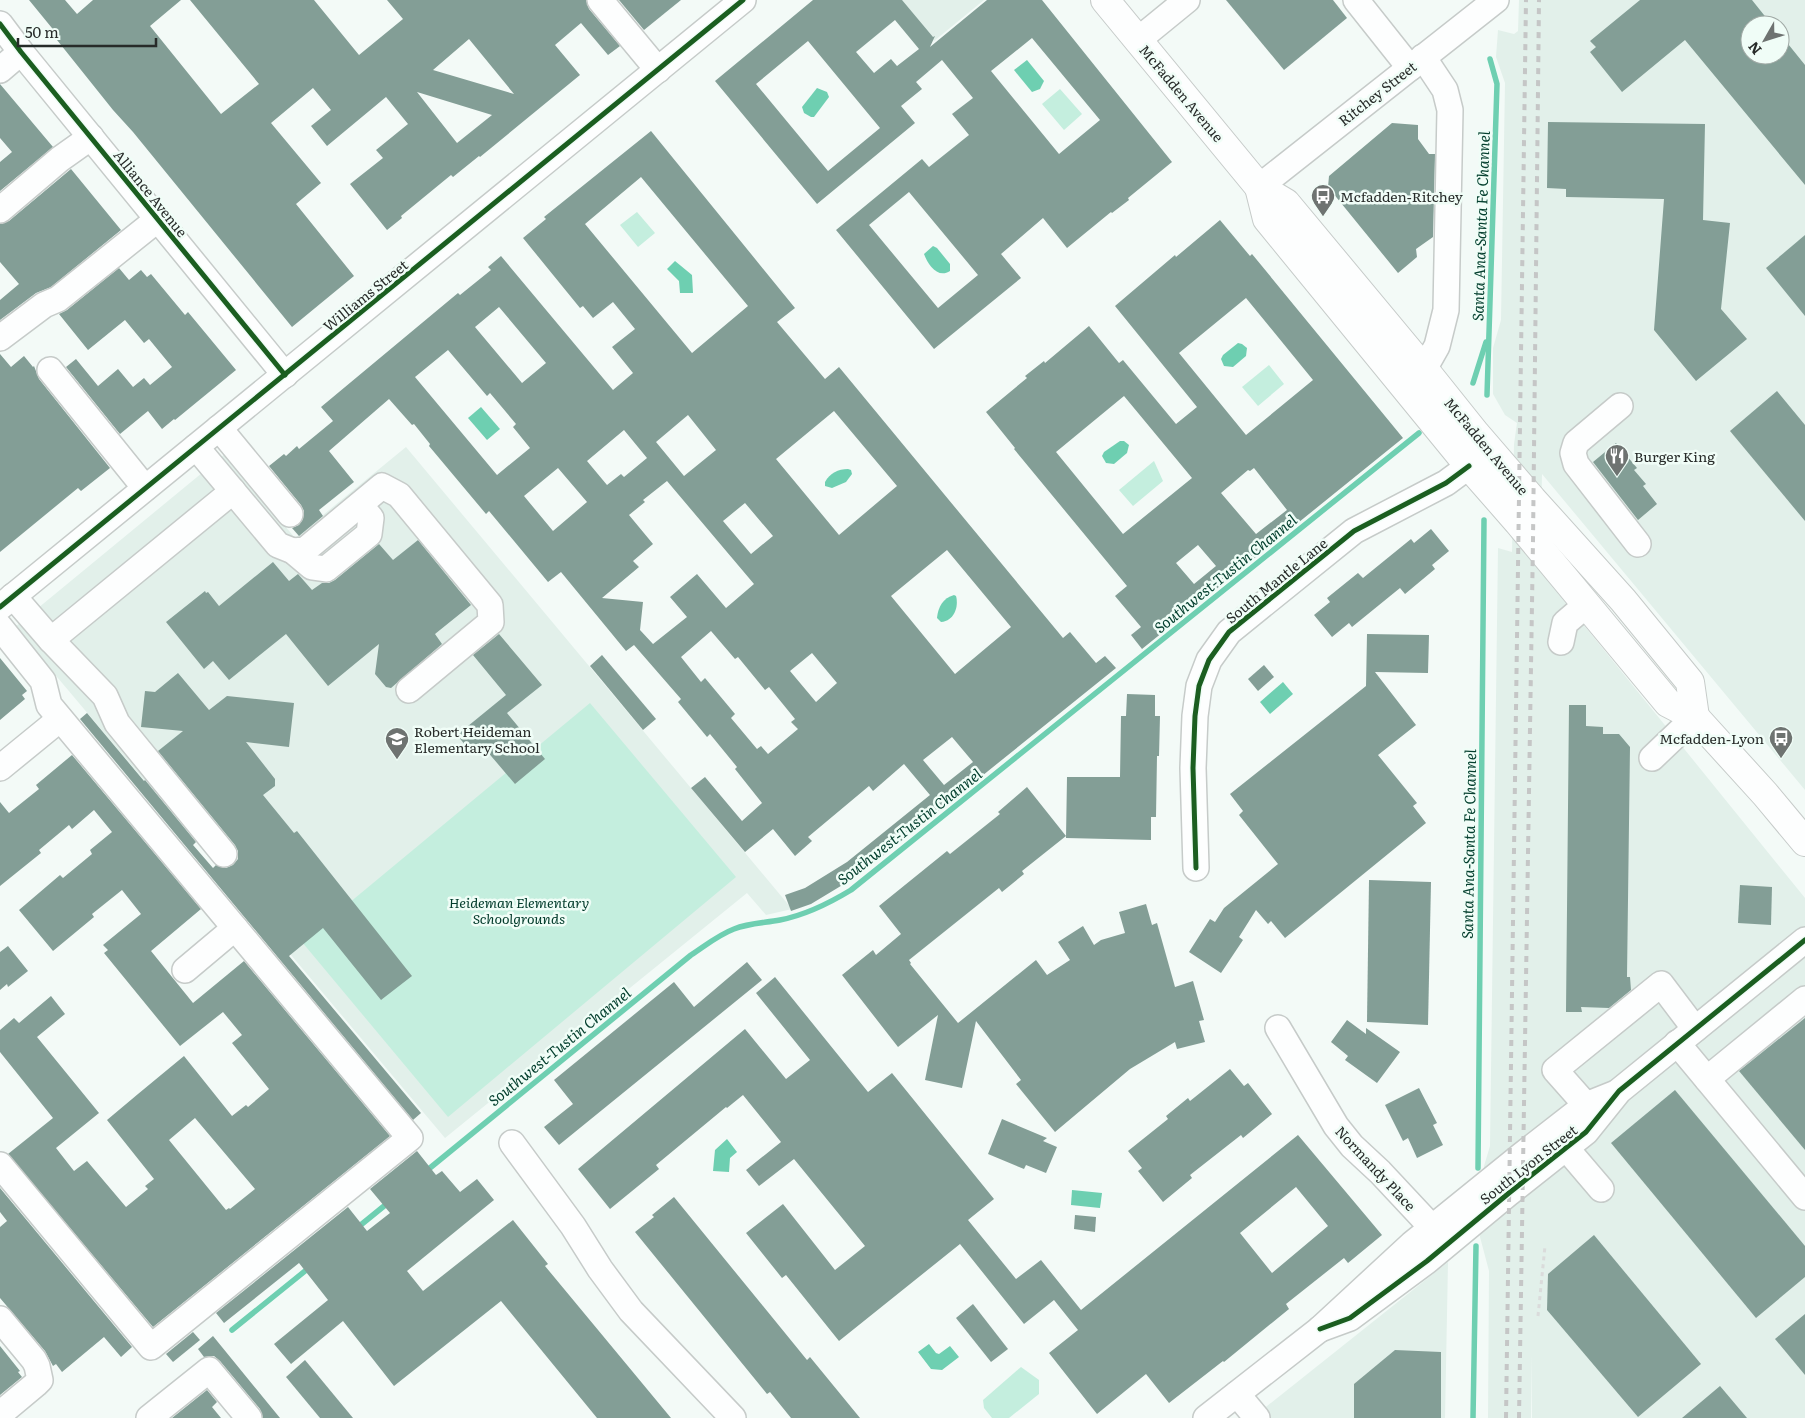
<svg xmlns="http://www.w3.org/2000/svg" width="1805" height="1418" viewBox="0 0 1805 1418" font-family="Literata,serif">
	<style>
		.built { fill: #e2f0ea; fill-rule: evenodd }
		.green { fill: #c4eede }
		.water { fill: #6ecfb1 }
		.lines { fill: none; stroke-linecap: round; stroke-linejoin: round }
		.stream { stroke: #6ecfb1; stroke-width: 5.5 }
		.building { fill: #839e96; fill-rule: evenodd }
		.minor-casing { stroke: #c6cbc9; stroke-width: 28 }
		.major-casing { stroke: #c6cbc9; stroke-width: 30 }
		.path { stroke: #dadbdb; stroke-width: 3; stroke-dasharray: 4 4; stroke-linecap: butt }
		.minor { stroke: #fdfefe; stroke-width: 25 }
		.major { stroke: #fdfefe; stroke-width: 28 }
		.rail { stroke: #c5c6c6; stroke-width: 4; stroke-dasharray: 6 6; stroke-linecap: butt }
		.cycleway-casing { stroke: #f0fdf7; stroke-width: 8 }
		.cycleway { stroke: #1b5e20; stroke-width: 5 }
		.labels { text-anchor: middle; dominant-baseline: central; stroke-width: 5; stroke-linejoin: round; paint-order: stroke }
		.street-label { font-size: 14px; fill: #272b29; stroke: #f0fdf7 }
		.poi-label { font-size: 14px; fill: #272b29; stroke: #f0fdf7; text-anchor: start }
		.park-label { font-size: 14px; font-style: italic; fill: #003a2a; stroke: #f0fdf7 }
		.water-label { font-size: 15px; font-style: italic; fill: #05402f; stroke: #f0fdf7 }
	</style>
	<rect width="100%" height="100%" fill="#f3faf7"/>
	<g class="built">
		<polygon points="901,0 984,0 934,41"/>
		<path d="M1519,0H1805V790L1542,474L1540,571L1805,898V1418H1532V1354L1531,1418H1488L1489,1271L1480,1237L1484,1166L1490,1146L1498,548L1512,552L1514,444L1517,423L1505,415L1493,394V348L1501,320L1505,83L1496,57L1498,30L1514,34L1518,31ZM1750,25H1780V55H1750Z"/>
		<polygon points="406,447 792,909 766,915 747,893 445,1138 15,627 225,454 295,538"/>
		<polygon points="1448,1262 1445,1418 1252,1418"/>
	</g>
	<g class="green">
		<polygon points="1060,89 1082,114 1064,130 1042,104"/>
		<polygon points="637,212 655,233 638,247 620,225"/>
		<polygon points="1269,365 1284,384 1258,406 1242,387"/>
		<polygon points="1154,461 1163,481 1133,506 1119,490"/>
		<polygon points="590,703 736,877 448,1117 302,942"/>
		<polygon points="1021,1367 1039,1380 1039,1394 1009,1418 992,1418 984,1408 983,1400"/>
	</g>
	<g class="water">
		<polygon points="1027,60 1044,81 1040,89 1032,92 1014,70"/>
		<polygon points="817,88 827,92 829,97 814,117 811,117 804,113 802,107"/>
		<path d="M933,246L937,248L950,264V271C938,279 928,265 924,254Z"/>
		<polygon points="675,261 692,275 693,293 680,293 679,281 667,269"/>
		<polygon points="1238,343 1242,344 1247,348 1246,356 1233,367 1224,366 1221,359 1223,355"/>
		<polygon points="481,407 500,429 487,440 468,418"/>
		<polygon points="1120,441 1124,441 1129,445 1127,453 1114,464 1106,463 1102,456 1104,452"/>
		<path d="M848,469L851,470L852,474L846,482L832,488L825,486V482C830,473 838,469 848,469Z"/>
		<path d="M954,595L956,596C959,607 954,621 941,622L937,618C938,607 943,598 954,595Z"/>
		<polygon points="1283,682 1293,694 1270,714 1260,702"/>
		<polygon points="727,1139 737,1152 730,1158 729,1172 713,1171 715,1150"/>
		<polygon points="1072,1190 1102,1193 1100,1208 1071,1205"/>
		<polygon points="929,1344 936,1353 939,1354 950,1346 959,1357 942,1370 931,1369 918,1352"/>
	</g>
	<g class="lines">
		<g class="stream">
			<polyline points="1473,383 1486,342"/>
			<polyline points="1487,395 1497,84 1490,59"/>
			<polyline points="1478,1168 1484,520"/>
			<path d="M425,1172L691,955C705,946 718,935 734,929C749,923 764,923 780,920C806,915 828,904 851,890L1419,433"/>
			<polyline points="357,1228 389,1202"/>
			<polyline points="232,1330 310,1267"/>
			<polyline points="1473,1418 1476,1246"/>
		</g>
	</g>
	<g class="building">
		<path d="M29,0H65L77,14L93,0H181L150,26L221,114L259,84L190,0H314L359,55L403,19L387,0H586L589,9L620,46L608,55L581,23L555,45L580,75L480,157L479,156L453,177L451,175L401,216L402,218L387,230L350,184L383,158L376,150L408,124L386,97L327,146L311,126L331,110L313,88L271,123L321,183L296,204L354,276L292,327L133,132L113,110L53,35L56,33ZM469,39L514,94L433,70ZM417,92L492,115L457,143Z"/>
		<polygon points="619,0 681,0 644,30"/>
		<path d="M813,0H902L933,37L935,36L930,47L987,0H1042L1172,162L1128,198L1129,200L1112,213L1111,212L1067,248L1043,218L1001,254L1021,278L934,349L836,230L922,159L929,167L969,135L952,114L973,98L942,60L916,82L922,89L901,106L915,123L817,204L715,81ZM895,20L919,49L897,66L891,59L874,73L856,52ZM1032,38L1100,120L1059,154L991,71ZM808,41L880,128L828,171L756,84ZM909,192L978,275L938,308L869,225Z"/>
		<polygon points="1226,0 1333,0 1347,18 1284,70"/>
		<polygon points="1640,0 1752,0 1772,25 1750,25 1750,55 1780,55 1780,34 1805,65 1805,185 1685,40 1622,92 1590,52 1596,47 1590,41"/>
		<polygon points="0,84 53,147 0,191 0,162 12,152 0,138"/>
		<polygon points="1548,122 1705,124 1703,220 1730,223 1721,309 1747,339 1696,381 1654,330 1664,199 1566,197 1566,189 1547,188"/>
		<polygon points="1392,123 1418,125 1418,139 1429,154 1435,154 1433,237 1416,249 1417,257 1398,273 1328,187 1329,176"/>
		<path d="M651,131L795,308L777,322L825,379L839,367L1063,638L1070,632L1096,663L1105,656L1116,668L859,875L811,904L791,911L785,895L805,888L847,862L930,795L904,764L873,791L869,786L808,837L812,841L795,856L773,829L745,852L691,788L705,777L742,821L762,803L735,769L737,767L710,734L707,737L678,702L681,699L634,645L626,651L561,572L548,582L489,511L486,514L429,446L430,444L414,424L412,425L389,399L329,451L354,482L319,510L323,516L299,536L292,528L299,525L303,519L304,511L301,505L269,466L284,454L286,456L297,446L299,449L333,421L321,407L458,293L460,295L491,270L488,267L501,256L613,390L633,373L612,347L635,329L613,302L593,318L583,306L580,308L523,238L546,219L544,217ZM641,177L748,306L692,353L585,224ZM499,307L546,363L522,383L475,327ZM448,350L487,396L490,393L516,424L513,427L530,448L497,475L415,377ZM834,411L897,486L839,535L776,459ZM688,415L716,450L684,476L656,442ZM624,430L647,458L624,477L621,474L607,485L587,461ZM558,468L587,502L553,531L524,496ZM667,481L754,584L726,608L697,574L670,597L687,617L653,644L640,630L643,602L602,598L639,567L633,561L653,544L629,515L645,502L643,500ZM745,503L773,536L751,554L723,521ZM947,550L1011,627L955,674L891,596ZM711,631L735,659L738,657L765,690L769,687L795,719L791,722L798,729L768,754L761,746L757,749L731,718L735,714L705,678L701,682L681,657ZM812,653L837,683L816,702L790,671ZM952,737L973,762L944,785L923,760Z"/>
		<polygon points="71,169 121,230 51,287 36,293 0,320 0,300 19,284 0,262 0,224 9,221"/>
		<path d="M1220,220L1250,256L1252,254L1403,438L1142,649L1131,635L1141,627L1115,596L1127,586L1014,449L1015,448L986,412L1027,378L1025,376L1044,361L1045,363L1089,326L1119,363L1123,360L1176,424L1197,407L1115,306L1175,255L1176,257ZM1246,298L1313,380L1246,435L1179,353ZM1124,396L1192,478L1123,534L1056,452ZM1254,468L1287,510L1256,534L1221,493L1248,470L1250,471ZM1198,545L1216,566L1194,584L1176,563Z"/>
		<polygon points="1805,235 1805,316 1766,268"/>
		<polygon points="119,268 129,280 141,270 147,277 151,274 185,315 188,312 236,370 175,420 174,419 162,429 148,411 120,434 66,367 76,359 98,386 118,369 133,387 144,378 150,385 172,367 149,339 144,343 125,320 88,350 59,314 67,310"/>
		<polygon points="0,354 11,367 24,356 33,367 34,366 39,379 110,468 81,491 78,488 0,552"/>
		<polygon points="1777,391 1805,425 1805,521 1730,431"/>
		<polygon points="1616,443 1637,468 1634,470 1646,484 1643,486 1657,504 1638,520 1593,462"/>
		<polygon points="1431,529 1449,551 1432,565 1435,569 1405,594 1400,588 1352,627 1349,623 1332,637 1314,615 1330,602 1327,598 1358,573 1363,578 1411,539 1414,543"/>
		<polygon points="418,540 471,605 435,634 442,644 391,688 386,687 375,674 379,644 328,686 286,634 229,680 213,661 204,669 166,622 205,591 206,593 208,592 219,606 273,562 289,581 298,574 312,590 322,583 329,583 335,580 379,544 393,560"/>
		<polygon points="499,634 542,685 507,713 545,759 515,784 480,743 470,751 457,735 506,695 473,655"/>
		<polygon points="1367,634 1429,635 1428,673 1375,672 1416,725 1378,755 1417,803 1413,806 1426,823 1285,938 1271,921 1268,924 1256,910 1239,937 1243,940 1221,973 1189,952 1210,919 1215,922 1224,908 1278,864 1239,815 1243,811 1230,794 1366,686"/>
		<polygon points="602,655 656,719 643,730 590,666"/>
		<polygon points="0,658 27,691 22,695 25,699 0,720"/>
		<polygon points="1264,665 1274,677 1258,691 1248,679"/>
		<polygon points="178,673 209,710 227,696 294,703 289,747 246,742 275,779 275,786 263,795 294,833 297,831 412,976 381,1000 323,928 289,956 421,1113 413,1120 80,719 87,713 144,781 145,780 196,842 193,845 213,868 216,865 226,868 233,865 238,859 238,851 235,845 158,751 183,731 141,727 145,691 155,692"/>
		<polygon points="1127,694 1155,695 1155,716 1160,716 1159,756 1157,756 1156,817 1151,817 1151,840 1066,838 1067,777 1120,777 1121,716 1126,716"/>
		<polygon points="1569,705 1586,705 1586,726 1603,727 1603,734 1619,734 1630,747 1627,977 1630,977 1631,990 1609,1008 1581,1007 1582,1012 1566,1012"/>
		<path d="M72,755L201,909L151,951L193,1003L244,961L390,1136L153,1327L8,1154L53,1118L0,1052V1030L14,1018L19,1023L51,996L65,1014L37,1037L99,1113L56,1148L74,1171L87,1161L126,1207L148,1189L145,1186L154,1179L107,1120L138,1094L184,1056L232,1116L246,1105L248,1107L269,1089L232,1043L242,1035L223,1012L180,1046L104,953L108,950L103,945L141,914L122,890L92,914L94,917L53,951L19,910L60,875L63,878L92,854L90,850L112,832L94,810L72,829L69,825L39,850L41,853L0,886V802L9,813L39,789L36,785ZM195,1118L255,1189L230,1209L229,1208L226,1210L169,1140Z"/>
		<polygon points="1027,787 1066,836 1022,871 1024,874 1002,892 999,888 909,960 911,963 910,964 958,1023 1036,960 1047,975 1070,960 1058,942 1083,926 1094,945 1101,940 1125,933 1119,912 1146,904 1152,925 1157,923 1175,987 1193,981 1204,1020 1199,1021 1205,1042 1177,1049 1175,1042 1130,1069 1055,1132 1016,1084 1021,1080 976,1021 962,1088 925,1080 938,1015 898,1047 842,975 873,950 876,955 901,934 879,906 947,851 950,854 1000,814 998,812"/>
		<polygon points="1369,880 1431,882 1428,1025 1367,1022"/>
		<polygon points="1740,885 1772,887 1771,925 1738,923"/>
		<polygon points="8,946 28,971 8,987 7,984 0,990 0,952"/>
		<polygon points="747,962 762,980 559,1145 544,1127 573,1104 554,1080 674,982 694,1007"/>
		<path d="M775,977L868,1092L892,1073L994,1199L968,1220L1016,1279L1041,1260L1081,1310L1298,1135L1382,1235L1348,1263L1344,1258L1286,1304L1289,1309L1224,1362L1223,1361L1169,1403L1146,1374L1097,1414L1049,1353L1078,1330L1054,1300L1024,1324L960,1244L839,1341L786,1275L782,1278L746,1233L783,1204L835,1270L865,1246L794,1159L759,1186L746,1170L781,1142L743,1095L727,1108L726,1107L656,1165L659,1169L610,1209L578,1169L745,1029L786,1079L810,1060L756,993ZM1296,1187L1328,1226L1272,1273L1240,1233Z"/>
		<polygon points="1805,1018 1805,1150 1739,1071"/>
		<polygon points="1347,1020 1366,1034 1366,1028 1400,1052 1377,1083 1345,1060 1348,1056 1331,1042"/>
		<polygon points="1230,1069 1244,1086 1248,1083 1272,1114 1243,1138 1241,1135 1190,1175 1192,1178 1163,1202 1138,1171 1142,1168 1128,1151 1168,1119 1166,1116 1188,1098 1190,1101"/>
		<polygon points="1419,1088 1437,1123 1433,1125 1443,1145 1417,1158 1408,1138 1403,1141 1385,1105"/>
		<polygon points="1675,1090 1805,1246 1805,1277 1756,1318 1611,1143"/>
		<polygon points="1002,1119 1047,1138 1043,1141 1057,1147 1046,1173 1026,1165 1024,1169 988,1154"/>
		<polygon points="417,1151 436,1175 442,1171 460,1192 477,1179 494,1200 407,1271 423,1291 513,1220 548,1264 545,1266 671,1418 597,1418 501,1301 394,1386 343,1321 291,1364 274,1344 328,1300 299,1263 224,1323 216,1313 348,1207 367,1231 390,1213 370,1189"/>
		<polygon points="0,1188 132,1347 121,1357 104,1337 62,1372 56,1364 53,1366 45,1351 0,1298 0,1227 7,1221 0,1212"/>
		<polygon points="674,1197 807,1360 810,1357 860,1418 791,1418 770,1392 767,1394 635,1232 654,1217 652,1215"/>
		<polygon points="1075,1215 1096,1217 1095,1232 1074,1229"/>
		<polygon points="1594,1235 1701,1364 1638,1417 1547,1310 1548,1274"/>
		<polygon points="973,1304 1008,1349 991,1362 956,1318"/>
		<polygon points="1805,1314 1805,1375 1775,1339"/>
		<polygon points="193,1332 200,1340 173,1362 166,1354"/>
		<polygon points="213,1336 280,1418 263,1418 260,1409 220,1361 214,1356 204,1357 198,1349"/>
		<polygon points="0,1346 20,1371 18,1372 22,1377 0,1395"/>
		<polygon points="1395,1350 1441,1352 1441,1418 1354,1418 1354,1384"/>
		<polygon points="305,1360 353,1418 320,1418 286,1377"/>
		<polygon points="1720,1386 1747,1418 1682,1418"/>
		<polygon points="207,1390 217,1402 212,1407 221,1418 172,1418"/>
	</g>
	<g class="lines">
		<g class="minor-casing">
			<g id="minor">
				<polyline points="600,0 658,70"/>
				<polyline points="1356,0 1410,68"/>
				<polyline points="0,24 21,52 285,375"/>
				<polyline points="1138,40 1187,0"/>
				<polyline points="1423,57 1445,90 1450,110 1446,310 1437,346 1424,369"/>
				<polyline points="0,70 21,52"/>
				<polyline points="1259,187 1496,0"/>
				<polyline points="0,210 60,159 91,137"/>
				<polyline points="0,338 44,305 58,299 158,219"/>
				<polyline points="50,370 145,488"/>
				<polyline points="1620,406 1576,443 1573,453 1576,464 1638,544"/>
				<polyline points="219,428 290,514"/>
				<polyline points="196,447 278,545 293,551 312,567 326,569 369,534 371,518 360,505"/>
				<polyline points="293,551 305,550 382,486 399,495 490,605 491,622 409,690"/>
				<polyline points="13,596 51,640 233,491"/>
				<polyline points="0,607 743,0"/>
				<polyline points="0,627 43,681 49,705 410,1138 151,1347 0,1165"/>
				<polyline points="51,640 105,696 117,723 224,854"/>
				<polyline points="1561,642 1565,623 1586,605"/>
				<polyline points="1652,758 1695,717"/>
				<polyline points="0,768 60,719"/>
				<polyline points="1196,868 1193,768 1195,716 1199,686 1209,660 1229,632 1354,531 1446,483 1469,466"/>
				<polyline points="185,970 235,928"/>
				<polyline points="1278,1028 1336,1126 1352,1146 1380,1172 1438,1234 1433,1240"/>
				<polyline points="1677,1043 1805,1197"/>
				<polyline points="1707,1079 1805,999"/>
				<polyline points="1586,1105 1555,1070 1661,984 1695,1029"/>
				<polyline points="512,1143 573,1226 600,1269 631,1311 733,1418"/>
				<polyline points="1566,1148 1601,1189"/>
				<polyline points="0,1319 34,1360 37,1366 40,1380 36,1384 0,1414"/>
				<polyline points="1320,1329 1350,1318 1427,1261 1509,1193 1586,1132 1619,1091 1805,940"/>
				<polyline points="1237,1394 1257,1418"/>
				<polyline points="149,1418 209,1370 249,1418"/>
				<polyline points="1206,1418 1320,1329 1412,1244 1522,1155 1586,1105 1616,1093"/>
			</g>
		</g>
		<g class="major-casing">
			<g id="major">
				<polyline points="1105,0 1259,187 1286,203 1424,369 1476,434 1532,499 1623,600 1690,682 1695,717"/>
				<polyline points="1259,187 1267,219 1469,466 1518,522 1668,703 1695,717 1765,794 1805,842"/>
			</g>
		</g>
		<polyline class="path" points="1538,1316 1545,1246"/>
		<use href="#minor" class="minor"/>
		<use href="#major" class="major"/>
		<g class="rail">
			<polyline points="1506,1418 1526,0"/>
			<polyline points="1519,1418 1533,541 1539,0"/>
		</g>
		<g class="cycleway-casing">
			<g id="cycleway">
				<polyline points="0,24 21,52 285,375"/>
				<polyline points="0,607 743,0"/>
				<polyline points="1196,868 1193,768 1195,716 1199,686 1209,660 1229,632 1354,531 1446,483 1469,466"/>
				<polyline points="1320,1329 1350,1318 1427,1261 1509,1193 1586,1132 1619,1091 1805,940"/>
			</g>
		</g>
		<use href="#cycleway" class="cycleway"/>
	</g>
	<defs>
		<g id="bus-pin" transform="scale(1.25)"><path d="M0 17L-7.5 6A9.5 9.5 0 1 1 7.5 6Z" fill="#6e7371" stroke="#f0fdf7"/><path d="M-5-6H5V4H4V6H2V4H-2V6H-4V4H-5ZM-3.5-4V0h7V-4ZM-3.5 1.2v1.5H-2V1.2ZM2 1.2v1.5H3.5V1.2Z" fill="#fff"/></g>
		<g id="restaurant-pin" transform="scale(1.25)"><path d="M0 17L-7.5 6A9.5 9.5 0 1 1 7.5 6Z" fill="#6e7371" stroke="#f0fdf7"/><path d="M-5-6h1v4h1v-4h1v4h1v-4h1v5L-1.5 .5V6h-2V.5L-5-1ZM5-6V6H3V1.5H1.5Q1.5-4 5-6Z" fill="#fff"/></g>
		<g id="school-pin" transform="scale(1.25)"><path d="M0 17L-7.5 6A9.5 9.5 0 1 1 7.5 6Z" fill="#6e7371" stroke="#f0fdf7"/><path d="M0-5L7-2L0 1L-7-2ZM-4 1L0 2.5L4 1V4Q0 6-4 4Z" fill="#fff"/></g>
	</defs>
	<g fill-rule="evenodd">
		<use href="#bus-pin" x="1323" y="196"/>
		<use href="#restaurant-pin" x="1617" y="456"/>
		<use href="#bus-pin" x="1781" y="738"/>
		<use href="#school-pin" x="397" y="739"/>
	</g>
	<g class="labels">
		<g class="street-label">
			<text transform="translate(1182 93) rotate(50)">McFadden Avenue</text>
			<text transform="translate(1377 93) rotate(-38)">Ritchey Street</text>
			<text transform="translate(151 193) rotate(51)">Alliance Avenue</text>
			<text transform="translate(365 295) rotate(-39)">Williams Street</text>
			<text transform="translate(1487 446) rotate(50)">McFadden Avenue</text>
			<text transform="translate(1276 580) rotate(-39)">South Mantle Lane</text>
			<text transform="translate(1528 1164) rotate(-38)">South Lyon Street</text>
			<text transform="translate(1376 1168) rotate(47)">Normandy Place</text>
		</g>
		<g class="poi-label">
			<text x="1340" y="196">Mcfadden-Ritchey</text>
			<text x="1634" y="456">Burger King</text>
			<text x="414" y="731">Robert Heideman<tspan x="414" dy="16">Elementary School</tspan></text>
			<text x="1764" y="738" text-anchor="end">Mcfadden-Lyon</text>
		</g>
		<g class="park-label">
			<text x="519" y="902">Heideman Elementary<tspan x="519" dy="16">Schoolgrounds</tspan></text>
		</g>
		<g class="water-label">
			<text transform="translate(1480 226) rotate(-88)">Santa Ana-Santa Fe Channel</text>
			<text transform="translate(1225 573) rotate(-39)">Southwest-Tustin Channel</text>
			<text transform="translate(909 826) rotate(-38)">Southwest-Tustin Channel</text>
			<text transform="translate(1468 844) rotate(-89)">Santa Ana-Santa Fe Channel</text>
			<text transform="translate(559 1046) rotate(-39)">Southwest-Tustin Channel</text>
		</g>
	</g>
	<g transform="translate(1765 40) rotate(231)"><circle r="24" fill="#f0fdf7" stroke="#a0a9a5"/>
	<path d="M0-4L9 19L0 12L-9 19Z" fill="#6e7371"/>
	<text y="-8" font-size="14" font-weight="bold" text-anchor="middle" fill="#272b29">N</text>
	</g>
	<path d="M18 38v8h138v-8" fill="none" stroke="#272b29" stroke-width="2.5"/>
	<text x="25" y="38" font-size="15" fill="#272b29" stroke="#f0fdf7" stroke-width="4" paint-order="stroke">50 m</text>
</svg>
